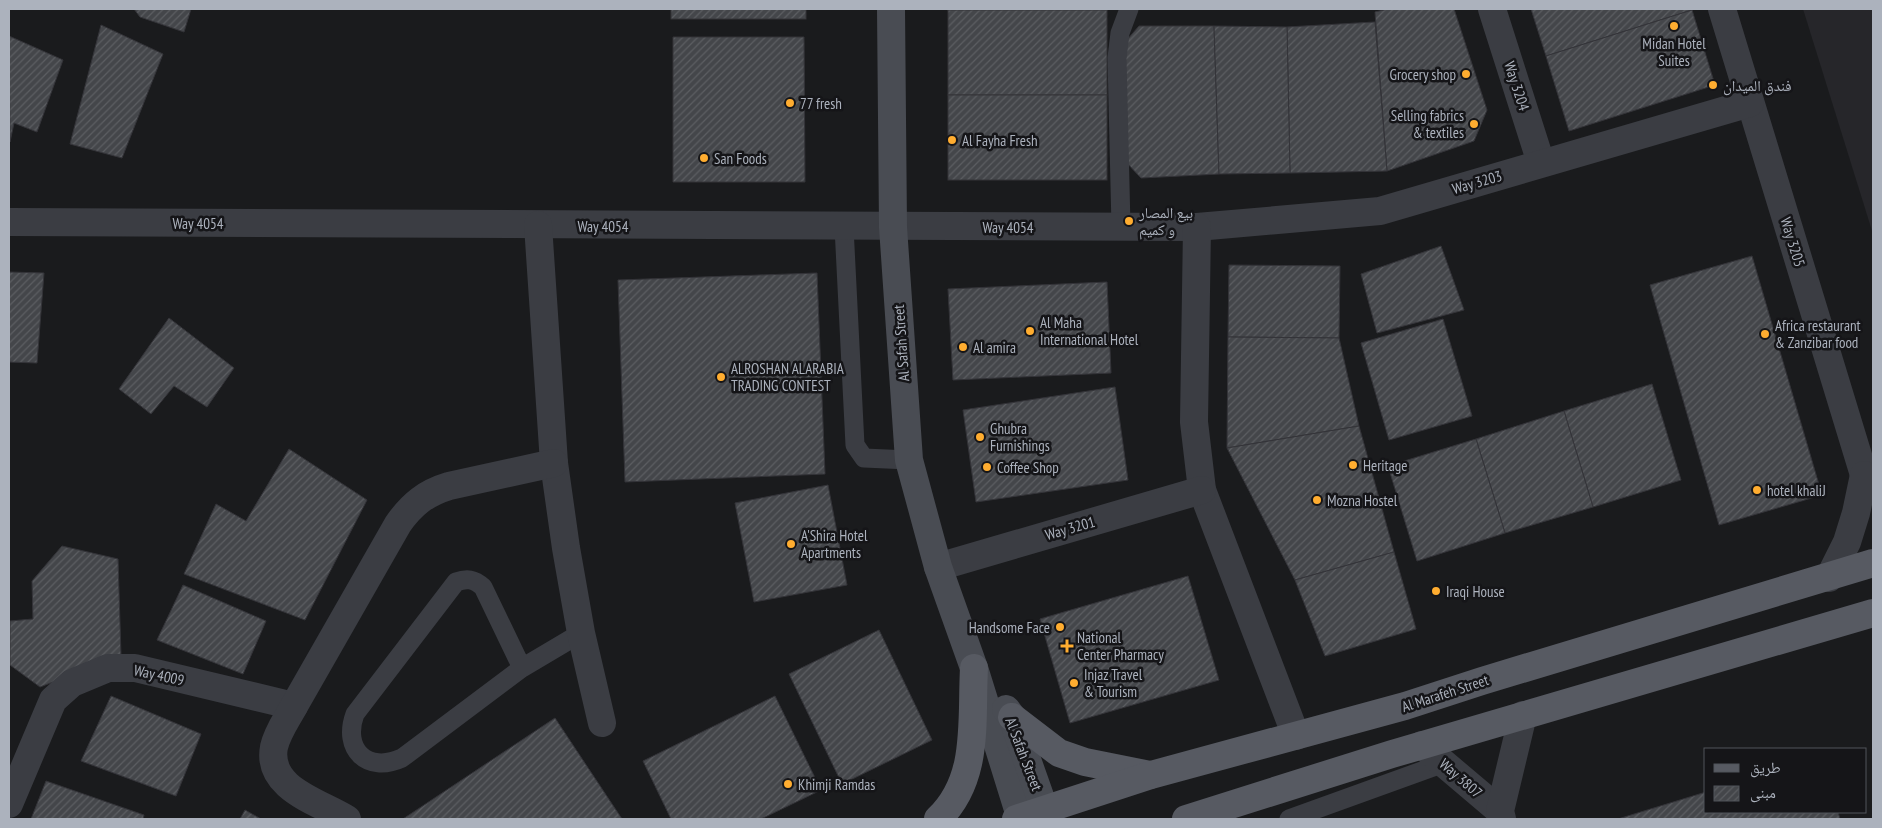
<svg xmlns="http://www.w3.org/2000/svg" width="1882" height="828" viewBox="0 0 1882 828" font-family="'PT Sans Narrow','Noto Naskh Arabic',sans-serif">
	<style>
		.built { fill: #26262a }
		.building { fill: url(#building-hatch); stroke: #343439 }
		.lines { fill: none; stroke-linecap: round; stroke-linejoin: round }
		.lane { stroke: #3b3d43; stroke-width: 19 }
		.street { stroke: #3b3d43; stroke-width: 28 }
		.secondary { stroke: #494c53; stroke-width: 28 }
		.primary { stroke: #575a62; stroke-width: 28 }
		.poi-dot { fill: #ffad30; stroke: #151518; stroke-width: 2 }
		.labels { text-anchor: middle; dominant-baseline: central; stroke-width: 5; stroke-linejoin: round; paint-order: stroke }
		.poi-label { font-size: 15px; fill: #acb2bd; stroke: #151518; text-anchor: start }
		.street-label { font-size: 15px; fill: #acb2bd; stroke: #151518 }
	</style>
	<defs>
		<pattern id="building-hatch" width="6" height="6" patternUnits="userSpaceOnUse" patternTransform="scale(1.25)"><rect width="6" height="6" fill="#44464a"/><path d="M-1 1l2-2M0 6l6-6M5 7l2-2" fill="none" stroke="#5c5e62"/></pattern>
	</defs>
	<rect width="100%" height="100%" fill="#1a1b1d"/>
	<polygon class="built" points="1803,9 1873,9 1873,234"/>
	<g class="building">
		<polygon points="134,9 191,9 184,32 140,17"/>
		<rect x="671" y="9" width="135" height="10"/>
		<rect x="948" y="9" width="159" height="1"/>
		<polygon points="1388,9 1454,9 1487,110 1474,141 1387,171 1375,12"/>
		<polygon points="1531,9 1692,9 1692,10 1546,56"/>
		<rect x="948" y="10" width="159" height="85"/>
		<polygon points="1692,10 1715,85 1569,131 1546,56"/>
		<polygon points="1375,22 1387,171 1290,173 1287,27"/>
		<polygon points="101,25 163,54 122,158 70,144"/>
		<polygon points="1139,26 1214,26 1219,174 1141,178 1126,162 1120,48"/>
		<polygon points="1214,26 1287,27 1290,173 1219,174"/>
		<polygon points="9,36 63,60 37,132 14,123 10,142"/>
		<polygon points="673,37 804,37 805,182 673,182"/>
		<rect x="948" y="95" width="159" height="85"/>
		<polygon points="1441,246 1464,310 1377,333 1361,274"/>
		<polygon points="1752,256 1822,495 1719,525 1650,285"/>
		<polygon points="1229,265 1340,266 1339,338 1228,337"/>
		<polygon points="9,272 44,273 37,363 9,362"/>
		<polygon points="817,273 825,474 625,482 618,280"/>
		<polygon points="1107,282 1111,373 953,380 948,289"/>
		<polygon points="169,318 234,368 207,407 174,386 151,414 119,389"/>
		<polygon points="1443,319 1472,416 1389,440 1361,343"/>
		<polygon points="1228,337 1339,338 1359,426 1227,448"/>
		<polygon points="1652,384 1681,480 1593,507 1564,411"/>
		<polygon points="1115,387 1128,480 976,502 963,410"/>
		<polygon points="1564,411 1593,507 1505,533 1476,439"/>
		<polygon points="1359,426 1394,552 1295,580 1227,448"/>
		<polygon points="1476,439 1505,533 1417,561 1388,466"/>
		<polygon points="289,449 367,500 305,620 184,574 216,504 246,521"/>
		<polygon points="828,485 847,585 754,602 735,503"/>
		<polygon points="62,546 118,559 121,656 40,687 10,665 10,621 33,619 32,581"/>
		<polygon points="1394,552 1416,629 1325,656 1295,580"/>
		<polygon points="1188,576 1219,680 1070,723 1040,619"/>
		<polygon points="183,585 266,621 243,674 157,640"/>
		<polygon points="879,630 932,740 842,784 789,674"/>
		<polygon points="111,696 201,734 176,796 81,761"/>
		<polygon points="775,696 821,790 761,819 671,819 643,761"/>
		<polygon points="555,718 622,819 403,819"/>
		<polygon points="46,781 144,815 143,819 31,819"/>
		<polygon points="1706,792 1706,812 1838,812 1840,819 1618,819"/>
		<polygon points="245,810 261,819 240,819"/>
	</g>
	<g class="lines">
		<g class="lane">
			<polyline points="844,227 855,445 864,458 909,460"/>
			<polyline points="1121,227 1117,58 1120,33 1129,9"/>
			<path d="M522,668L483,587C474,579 467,578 456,582L355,714C342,749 367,774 402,758L522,668L581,633"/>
			<polyline points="1289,819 1444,763"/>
		</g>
		<g class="street">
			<polyline points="1492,9 1541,163"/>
			<polyline points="1722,9 1864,475 1873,489"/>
			<polyline points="9,222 1197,227 1380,211 1750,103"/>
			<polyline points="538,225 554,463 566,548 581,633 602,723"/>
			<polyline points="1197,227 1194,422 1202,490 1296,736"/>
			<polyline points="938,567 1202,490"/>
			<polyline points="1829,578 1847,542 1856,513 1864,475"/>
			<polyline points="1422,745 1500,811"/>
			<polyline points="9,804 53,700 72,683 108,668 135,668 294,706"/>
			<path d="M347,819C320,802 266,789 274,747C277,733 287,719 294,706L398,524C412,504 426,493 449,486L554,463"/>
			<polyline points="1502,819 1500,811 1523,715"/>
		</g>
		<g class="secondary">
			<polyline points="891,9 893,227 909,460 938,567 974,668 1021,819"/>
			<polyline points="1006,709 1012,717 1048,819"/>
		</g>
		<g class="primary">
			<polyline points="1012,717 1059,753 1085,762 1150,775"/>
			<path d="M938,819C980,779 971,721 974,668"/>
			<polyline points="1016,819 1151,775 1405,706 1482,681 1873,563"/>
			<polyline points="1186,819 1392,754 1873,613"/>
		</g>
	</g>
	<g class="poi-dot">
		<circle cx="1674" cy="26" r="5"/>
		<circle cx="1466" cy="74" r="5"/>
		<circle cx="1713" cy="85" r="5"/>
		<circle cx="790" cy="103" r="5"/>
		<circle cx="1474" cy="124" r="5"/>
		<circle cx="952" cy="140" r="5"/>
		<circle cx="704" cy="158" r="5"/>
		<circle cx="1129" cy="221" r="5"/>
		<circle cx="1030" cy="331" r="5"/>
		<circle cx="1765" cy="334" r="5"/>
		<circle cx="963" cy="347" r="5"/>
		<circle cx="721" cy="377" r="5"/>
		<circle cx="980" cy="437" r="5"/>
		<circle cx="1353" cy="465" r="5"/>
		<circle cx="987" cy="467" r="5"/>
		<circle cx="1757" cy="490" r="5"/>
		<circle cx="1317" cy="500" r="5"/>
		<circle cx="791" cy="544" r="5"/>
		<circle cx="1436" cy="591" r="5"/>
		<circle cx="1060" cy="627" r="5"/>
		<path d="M1064.5 638.5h5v5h5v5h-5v5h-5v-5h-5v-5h5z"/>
		<circle cx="1074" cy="683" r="5"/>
		<circle cx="788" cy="784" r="5"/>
	</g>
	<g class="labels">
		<g class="poi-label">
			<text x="1674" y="43" text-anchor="middle">Midan Hotel<tspan x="1674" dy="17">Suites</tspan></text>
			<text x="1456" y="74" text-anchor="end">Grocery shop</text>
			<text x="1723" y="85">فندق الميدان</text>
			<text x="800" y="103">77 fresh</text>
			<text x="1464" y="115" text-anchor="end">Selling fabrics<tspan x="1464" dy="17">&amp; textiles</tspan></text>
			<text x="962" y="140">Al Fayha Fresh</text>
			<text x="714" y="158">San Foods</text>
			<text x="1139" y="212">بيع المصار<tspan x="1139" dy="17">و كميم</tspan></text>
			<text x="1040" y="322">Al Maha<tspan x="1040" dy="17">International Hotel</tspan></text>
			<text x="1775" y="325">Africa restaurant<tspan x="1775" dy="17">&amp; Zanzibar food</tspan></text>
			<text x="973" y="347">Al amira</text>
			<text x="731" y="368">ALROSHAN ALARABIA<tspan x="731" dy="17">TRADING CONTEST</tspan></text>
			<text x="990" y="428">Ghubra<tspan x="990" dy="17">Furnishings</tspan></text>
			<text x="1363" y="465">Heritage</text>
			<text x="997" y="467">Coffee Shop</text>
			<text x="1767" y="490">hotel khaliJ</text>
			<text x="1327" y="500">Mozna Hostel</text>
			<text x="801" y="535">A'Shira Hotel<tspan x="801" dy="17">Apartments</tspan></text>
			<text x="1446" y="591">Iraqi House</text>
			<text x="1050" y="627" text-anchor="end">Handsome Face</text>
			<text x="1077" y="637">National<tspan x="1077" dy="17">Center Pharmacy</tspan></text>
			<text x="1084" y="674">Injaz Travel<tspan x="1084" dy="17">&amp; Tourism</tspan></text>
			<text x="798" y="784">Khimji Ramdas</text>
		</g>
		<g class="street-label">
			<text transform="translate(1517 86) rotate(72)">Way 3204</text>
			<text transform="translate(1477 182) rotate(-16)">Way 3203</text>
			<text x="198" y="223">Way 4054</text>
			<text x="603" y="226">Way 4054</text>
			<text x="1008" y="227">Way 4054</text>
			<text transform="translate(1793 242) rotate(73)">Way 3205</text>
			<text transform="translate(901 343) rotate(-94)">Al Safah Street</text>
			<text transform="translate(1070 528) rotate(-16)">Way 3201</text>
			<text transform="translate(159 675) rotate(12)">Way 4009</text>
			<text transform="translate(1445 693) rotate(-18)">Al Marafeh Street</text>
			<text transform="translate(1024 754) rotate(69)">Al Safah Street</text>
			<text transform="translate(1461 778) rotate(41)">Way 3807</text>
		</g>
	</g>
	<rect width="1882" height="828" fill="none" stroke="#acb2bd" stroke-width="20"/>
	<rect x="1704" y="748" width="162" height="65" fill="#151518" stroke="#51545a"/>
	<rect x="1714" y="764" width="25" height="8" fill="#575a62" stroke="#51545a"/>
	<text x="1750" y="773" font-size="15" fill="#acb2bd">طريق</text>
	<rect x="1714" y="786" width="25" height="15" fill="url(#building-hatch)" stroke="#51545a"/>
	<text x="1750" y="798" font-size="15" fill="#acb2bd">مبنى</text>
</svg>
